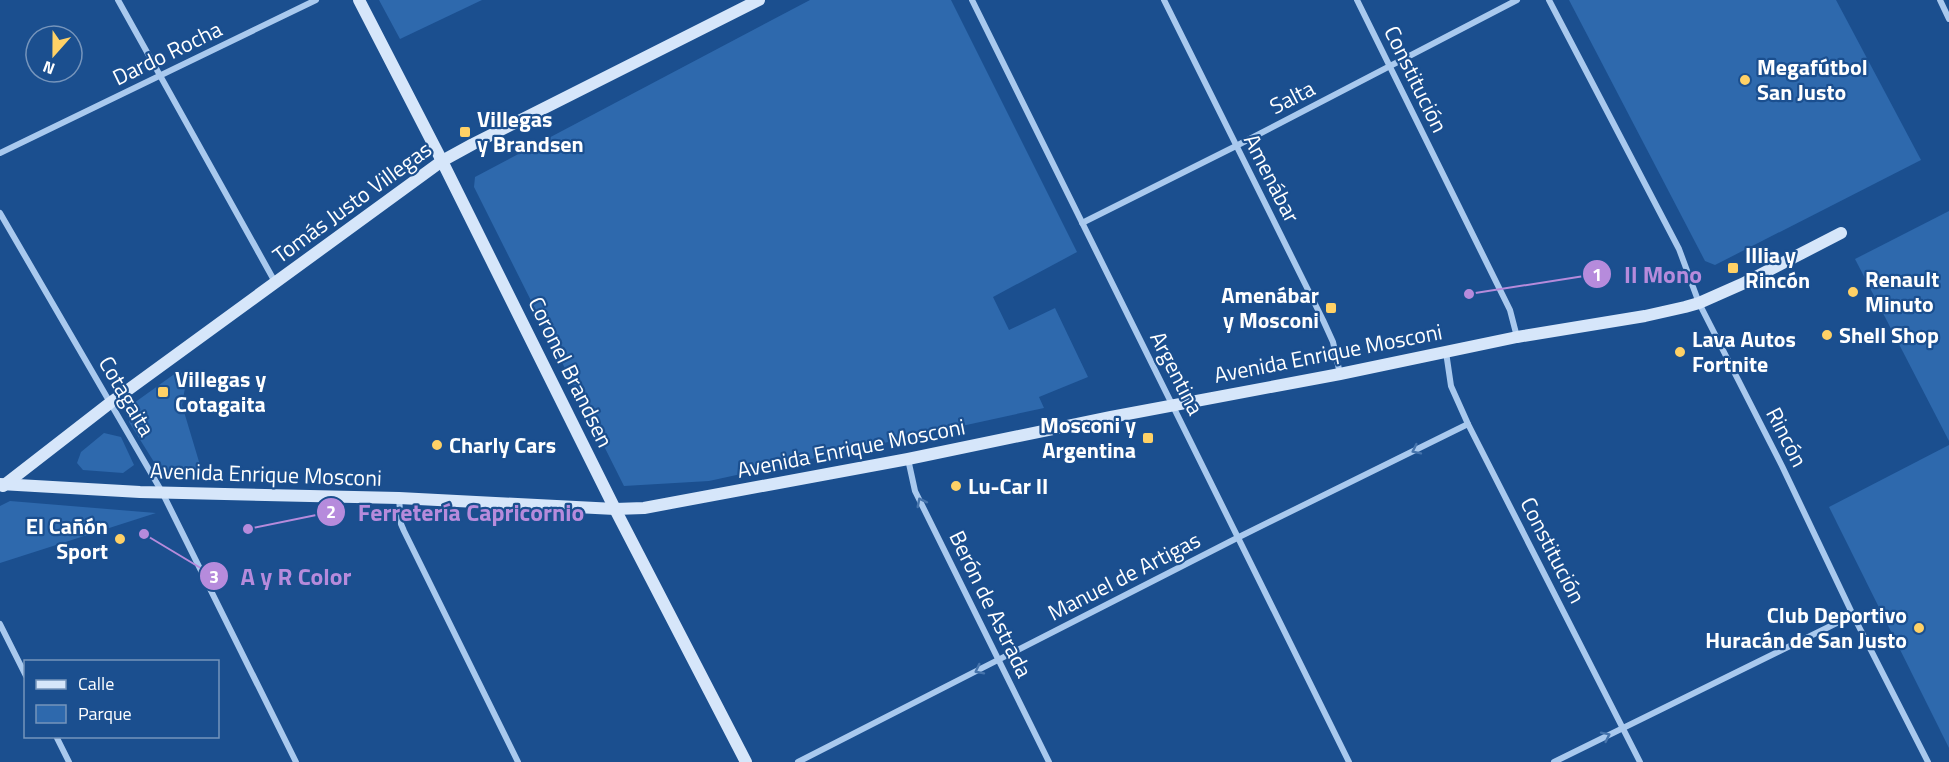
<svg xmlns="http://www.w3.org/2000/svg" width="1949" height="762" viewBox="0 0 1949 762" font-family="'Titillium Web',sans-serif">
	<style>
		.green { fill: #2e69ad }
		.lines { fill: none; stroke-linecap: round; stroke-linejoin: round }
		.street { stroke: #a9c9ee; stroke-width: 6 }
		.secondary { stroke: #d6e6fa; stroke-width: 12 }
		.oneway { stroke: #4674ac }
		.poi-dot { fill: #ffd166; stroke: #1b4f8f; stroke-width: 2 }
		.labels { text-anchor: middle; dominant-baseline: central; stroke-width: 4.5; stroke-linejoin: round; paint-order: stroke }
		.street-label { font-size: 22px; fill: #fff; stroke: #1b4f8f }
		.poi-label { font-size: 22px; font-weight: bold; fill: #fff; stroke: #1b4f8f; text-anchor: start }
		.leader { fill: none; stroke: #b68bdc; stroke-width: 2 }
		.callout-dot { fill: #b68bdc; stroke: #1b4f8f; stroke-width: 2 }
		.mark-label { font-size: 18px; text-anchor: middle; font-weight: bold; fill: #fff }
		.callout-label { font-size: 24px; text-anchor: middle; font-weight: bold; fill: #b68bdc; stroke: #1b4f8f; stroke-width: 4.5; stroke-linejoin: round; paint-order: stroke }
	</style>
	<rect width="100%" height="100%" fill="#1b4f8f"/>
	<g class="green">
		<polygon points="379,0 482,0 400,39"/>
		<polygon points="810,0 951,0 1077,252 993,297 1009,330 1055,308 1088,377 1039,397 1044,408 709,481 624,486 474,187 475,177"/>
		<polygon points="1569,0 1836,0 1921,160 1715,265 1705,261"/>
		<polygon points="1949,211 1949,441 1855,259"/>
		<polygon points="180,370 186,382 182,405 203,475 167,474 159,470 129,422 131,409 134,403"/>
		<polygon points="104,433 121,437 134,465 123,473 83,470 77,463 81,452"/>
		<polygon points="1949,445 1949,748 1829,507"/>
		<polygon points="10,501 156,513 0,563 0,506"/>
	</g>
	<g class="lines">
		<g class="street">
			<polyline points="118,0 275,282"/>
			<path d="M972,0C1097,254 1225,507 1349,762"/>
			<polyline points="1164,0 1323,320 1333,342 1340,374"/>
			<polyline points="1357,0 1510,310 1517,337"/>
			<polyline points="1549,0 1679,249 1699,303 1782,466 1853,615 1928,762"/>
			<polyline points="1940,0 1949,19"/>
			<polyline points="0,153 316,0"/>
			<polyline points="0,213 162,492 296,762"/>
			<polyline points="1082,223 1236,146 1517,0"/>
			<polyline points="1446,352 1451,386 1468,424 1640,762"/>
			<polyline points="908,459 915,491 1049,762"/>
			<polyline points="399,498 401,524 404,531 518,762"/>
			<polyline points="0,624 26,676"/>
			<polyline points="56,736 69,762"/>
			<polyline points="798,762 1239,537 1468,424"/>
			<polyline points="1554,762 1853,615"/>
		</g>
		<g class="secondary">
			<polyline points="359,0 442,161 615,509 746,762"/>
			<polyline points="0,484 140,492 399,498 615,509 644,508 908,459 1111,417 1340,374 1517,337 1645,316 1685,307 1699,303 1742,284 1841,233"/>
			<polyline points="3,486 110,403 442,161 473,144 759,0"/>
		</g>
	</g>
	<defs><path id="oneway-chevron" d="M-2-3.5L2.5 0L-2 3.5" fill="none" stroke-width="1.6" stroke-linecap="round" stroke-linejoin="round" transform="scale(1.5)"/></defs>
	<g class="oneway">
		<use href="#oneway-chevron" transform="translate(1416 450) rotate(154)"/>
		<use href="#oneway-chevron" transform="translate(921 502) rotate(-117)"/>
		<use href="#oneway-chevron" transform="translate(979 670) rotate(153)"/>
		<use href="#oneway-chevron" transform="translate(1606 736) rotate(-26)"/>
	</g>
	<g class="poi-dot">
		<circle cx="1745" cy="80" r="6"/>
		<rect x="459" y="126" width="12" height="12" rx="3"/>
		<rect x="1727" y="262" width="12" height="12" rx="3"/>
		<circle cx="1853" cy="292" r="6"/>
		<rect x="1325" y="302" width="12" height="12" rx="3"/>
		<circle cx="1827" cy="335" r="6"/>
		<circle cx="1680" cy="352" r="6"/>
		<rect x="157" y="386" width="12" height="12" rx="3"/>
		<rect x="1142" y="432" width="12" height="12" rx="3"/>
		<circle cx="437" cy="445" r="6"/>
		<circle cx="956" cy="486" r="6"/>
		<circle cx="120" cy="539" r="6"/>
		<circle cx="1919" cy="628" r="6"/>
	</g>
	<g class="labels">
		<g class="street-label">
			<text transform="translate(167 53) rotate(-26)">Dardo Rocha</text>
			<text transform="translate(1416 79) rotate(64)">Constitución</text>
			<text transform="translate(1292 97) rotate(-27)">Salta</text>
			<text transform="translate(1272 178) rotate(63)">Amenábar</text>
			<text transform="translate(352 202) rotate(-36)">Tomás Justo Villegas</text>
			<text transform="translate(1328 353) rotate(-11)">Avenida Enrique Mosconi</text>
			<text transform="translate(571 372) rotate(64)">Coronel Brandsen</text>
			<text transform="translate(1177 373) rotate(63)">Argentina</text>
			<text transform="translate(127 396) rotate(60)">Cotagaita</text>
			<text transform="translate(1787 437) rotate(63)">Rincón</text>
			<text transform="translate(851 448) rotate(-11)">Avenida Enrique Mosconi</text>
			<text transform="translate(266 474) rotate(2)">Avenida Enrique Mosconi</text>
			<text transform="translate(1553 550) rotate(63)">Constitución</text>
			<text transform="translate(1124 576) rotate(-27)">Manuel de Artigas</text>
			<text transform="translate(991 604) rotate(64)">Berón de Astrada</text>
		</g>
		<g class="poi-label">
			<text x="1757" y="67">Megafútbol<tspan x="1757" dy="25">San Justo</tspan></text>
			<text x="477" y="119">Villegas<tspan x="477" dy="25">y Brandsen</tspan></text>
			<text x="1745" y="255">Illia y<tspan x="1745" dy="25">Rincón</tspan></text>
			<text x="1865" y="279">Renault<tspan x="1865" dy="25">Minuto</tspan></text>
			<text x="1319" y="295" text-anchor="end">Amenábar<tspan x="1319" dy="25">y Mosconi</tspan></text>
			<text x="1839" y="335">Shell Shop</text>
			<text x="1692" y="339">Lava Autos<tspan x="1692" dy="25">Fortnite</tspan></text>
			<text x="175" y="379">Villegas y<tspan x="175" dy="25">Cotagaita</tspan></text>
			<text x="1136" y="425" text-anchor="end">Mosconi y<tspan x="1136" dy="25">Argentina</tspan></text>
			<text x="449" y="445">Charly Cars</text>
			<text x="968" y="486">Lu-Car II</text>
			<text x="108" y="526" text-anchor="end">El Cañón<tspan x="108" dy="25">Sport</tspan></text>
			<text x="1907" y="615" text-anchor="end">Club Deportivo<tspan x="1907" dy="25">Huracán de San Justo</tspan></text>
		</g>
	</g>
	<path class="leader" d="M1469 294L1597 274M248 529L331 512M144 534L214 576"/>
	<g class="callout-dot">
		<circle cx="1469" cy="294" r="6"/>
		<circle cx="248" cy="529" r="6"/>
		<circle cx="144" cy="534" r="6"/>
		<circle cx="1597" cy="274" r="15"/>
		<circle cx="331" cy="512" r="15"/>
		<circle cx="214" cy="576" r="15"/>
	</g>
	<g class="mark-label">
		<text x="1597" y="281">1</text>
		<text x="331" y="518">2</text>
		<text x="214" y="583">3</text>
	</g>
	<g class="callout-label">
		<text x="1663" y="283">Il Mono</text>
		<text x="471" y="521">Ferretería Capricornio</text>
		<text x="296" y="585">A y R Color</text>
	</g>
	<rect x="24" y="660" width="195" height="78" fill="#1b4f8f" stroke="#7695bc" stroke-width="1.5"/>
	<rect x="36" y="680" width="30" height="9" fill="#d6e6fa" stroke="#7695bc" stroke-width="1.5"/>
	<text x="78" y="690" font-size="18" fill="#ffffff">Calle</text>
	<rect x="36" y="705" width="30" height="18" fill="#2e69ad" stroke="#7695bc" stroke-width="1.5"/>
	<text x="78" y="720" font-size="18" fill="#ffffff">Parque</text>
	<g transform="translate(54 54) rotate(201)"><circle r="28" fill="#1b4f8f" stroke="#7695bc" stroke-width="1.5"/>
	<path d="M0-4.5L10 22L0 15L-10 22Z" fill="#ffd166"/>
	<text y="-9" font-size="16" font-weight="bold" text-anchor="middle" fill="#ffffff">N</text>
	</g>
</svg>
